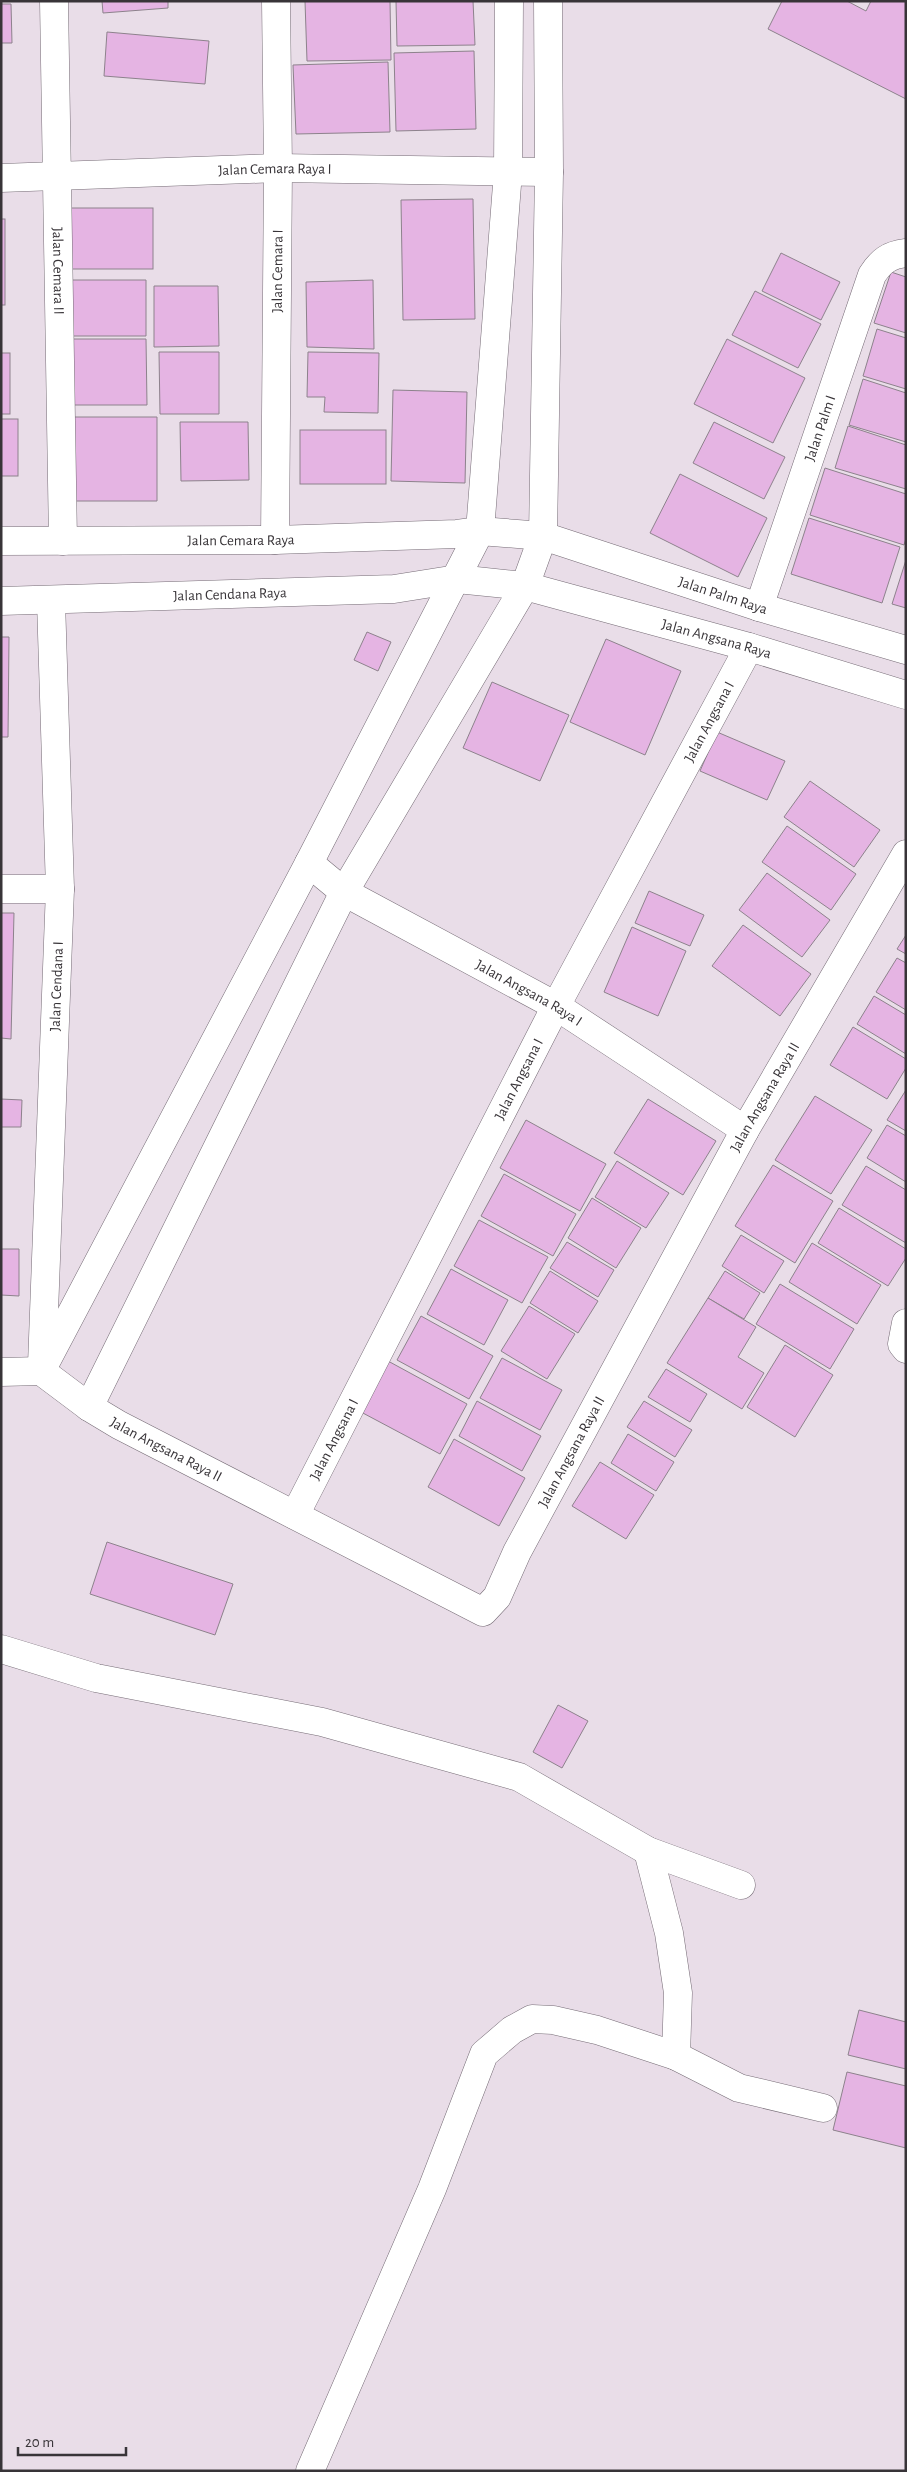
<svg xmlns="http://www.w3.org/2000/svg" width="907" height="2472" viewBox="0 0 907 2472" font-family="'Alegreya Sans',sans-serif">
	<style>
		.building { fill: #e5b4e3; stroke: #8d828c }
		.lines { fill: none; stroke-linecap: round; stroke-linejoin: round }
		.minor-casing { stroke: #766c76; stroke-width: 29 }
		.minor { stroke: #fff; stroke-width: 28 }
		.labels { text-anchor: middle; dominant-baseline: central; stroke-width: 4.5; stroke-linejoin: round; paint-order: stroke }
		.street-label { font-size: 15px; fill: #383438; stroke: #e9dde8 }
	</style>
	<rect width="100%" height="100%" fill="#e9dde8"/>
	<g class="building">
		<polygon points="102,1 168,1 168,8 103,13"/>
		<polygon points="305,1 390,1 391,60 307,61"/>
		<polygon points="396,1 473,1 475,45 397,46"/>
		<polygon points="782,1 847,1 866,11 871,1 906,1 906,99 768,29"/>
		<polygon points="1,4 11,4 12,43 1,43"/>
		<polygon points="107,32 209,41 205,84 104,76"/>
		<polygon points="474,51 476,129 396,131 394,53"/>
		<polygon points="388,62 390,132 296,134 293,65"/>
		<polygon points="473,199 475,319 403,320 401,200"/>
		<rect x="68" y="208" width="85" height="61"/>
		<rect x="1" y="219" width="4" height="86"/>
		<polygon points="781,253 840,282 821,320 762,291"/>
		<polygon points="891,272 906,277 906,333 874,323"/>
		<polygon points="63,280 146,280 146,336 64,336"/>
		<polygon points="373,280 374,349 307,347 306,282"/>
		<polygon points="154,286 218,286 219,346 154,347"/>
		<polygon points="755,291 821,324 798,368 732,335"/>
		<polygon points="877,329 906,338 906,389 863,376"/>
		<polygon points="72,339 146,339 147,405 72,405"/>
		<polygon points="727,339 805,378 773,443 694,404"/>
		<polygon points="159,352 219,352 219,414 160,414"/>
		<polygon points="308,352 379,353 378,413 324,412 325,397 307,397"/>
		<rect x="1" y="353" width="9" height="61"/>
		<polygon points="863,379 906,393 906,442 849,425"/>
		<polygon points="393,390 467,392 465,483 391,481"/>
		<polygon points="73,417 157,417 157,501 74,501"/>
		<rect x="1" y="419" width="17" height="57"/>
		<polygon points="180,422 248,422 249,480 181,481"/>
		<polygon points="714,422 785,457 764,499 693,463"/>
		<polygon points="848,426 906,445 906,489 835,468"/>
		<rect x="300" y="430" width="86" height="54"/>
		<polygon points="825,468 906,494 906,538 904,545 810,515"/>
		<polygon points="680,474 767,518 738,577 650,533"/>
		<polygon points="809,518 900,547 882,603 791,574"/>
		<polygon points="906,560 906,608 892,604"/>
		<polygon points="367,632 391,642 378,671 354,660"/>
		<polygon points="1,637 9,637 8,737 1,737"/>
		<polygon points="606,639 681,671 645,755 570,722"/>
		<polygon points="492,682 569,715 540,781 463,748"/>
		<polygon points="717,732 785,761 767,800 700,771"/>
		<polygon points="810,781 880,830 854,867 784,817"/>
		<polygon points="787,826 856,874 831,910 762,862"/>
		<polygon points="767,873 830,920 802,957 739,910"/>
		<polygon points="649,891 704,915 690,946 635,923"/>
		<polygon points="1,913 14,913 11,1039 1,1038"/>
		<polygon points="743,925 811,974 780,1016 712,966"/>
		<polygon points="632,927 686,951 658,1016 604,992"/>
		<polygon points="906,935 906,954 897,949"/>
		<polygon points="897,958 906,963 906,1010 876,992"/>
		<polygon points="874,996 906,1015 906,1054 857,1024"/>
		<polygon points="853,1027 906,1059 906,1068 887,1099 830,1065"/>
		<polygon points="906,1090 906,1131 887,1120"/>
		<polygon points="815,1096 872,1130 831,1194 775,1160"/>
		<polygon points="1,1099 22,1100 21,1127 1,1127"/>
		<polygon points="648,1099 716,1141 683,1195 614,1153"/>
		<polygon points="526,1120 606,1164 580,1211 500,1168"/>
		<polygon points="887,1125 906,1136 906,1182 867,1158"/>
		<polygon points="617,1161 669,1193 646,1228 595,1197"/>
		<polygon points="773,1165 833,1201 795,1263 735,1226"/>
		<polygon points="866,1166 906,1190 906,1243 842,1205"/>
		<polygon points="504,1174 576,1214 553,1256 481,1216"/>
		<polygon points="592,1198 641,1228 616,1268 568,1238"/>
		<polygon points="839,1208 906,1249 906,1258 888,1286 818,1243"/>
		<polygon points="479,1220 548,1257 522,1303 454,1266"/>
		<polygon points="741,1235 784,1261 764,1293 722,1266"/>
		<polygon points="567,1242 614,1270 598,1297 550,1268"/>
		<polygon points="812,1243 881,1285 857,1324 789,1282"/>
		<polygon points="1,1249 19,1249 19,1296 1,1295"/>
		<polygon points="451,1269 508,1300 484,1345 427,1314"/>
		<polygon points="550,1271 598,1301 578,1333 530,1303"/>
		<polygon points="725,1271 760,1293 744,1319 708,1298"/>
		<polygon points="780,1284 854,1329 830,1369 756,1324"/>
		<polygon points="708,1298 756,1327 738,1357 764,1373 742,1409 667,1363"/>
		<polygon points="529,1306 575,1334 547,1379 501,1351"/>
		<polygon points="421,1316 493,1356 469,1399 397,1360"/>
		<polygon points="785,1345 833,1375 795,1437 747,1407"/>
		<polygon points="502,1358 562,1390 540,1430 480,1398"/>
		<polygon points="388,1361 467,1404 440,1454 361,1412"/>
		<polygon points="666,1369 707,1394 690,1422 648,1397"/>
		<polygon points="477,1401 541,1436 522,1471 459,1436"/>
		<polygon points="644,1401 692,1430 675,1457 627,1427"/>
		<polygon points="628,1434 674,1462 656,1491 611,1463"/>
		<polygon points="454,1439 525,1478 499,1526 428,1487"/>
		<polygon points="600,1462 654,1495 626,1539 572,1506"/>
		<polygon points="107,1542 233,1584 215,1635 90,1594"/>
		<polygon points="558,1705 588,1721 562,1768 533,1752"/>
		<polygon points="859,2010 906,2022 906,2069 848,2055"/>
		<polygon points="847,2072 906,2086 906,2148 833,2130"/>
	</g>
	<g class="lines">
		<g class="minor-casing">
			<g id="minor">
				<path id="s1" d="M54,1L63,541"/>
				<path id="s2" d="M1,178L278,168L549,172"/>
				<path id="s3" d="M275,540L278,168L276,1"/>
				<path id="s4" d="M1,541L275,540L457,534L480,531L543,536L759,607L906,650"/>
				<path id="s5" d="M1,601L394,589L457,579L525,586L749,647L906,695"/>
				<path id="s6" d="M759,607L872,275C881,261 889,255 906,253"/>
				<path id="s7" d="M309,863L344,892L556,1006L745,1130"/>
				<polyline points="1,889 60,889"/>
				<polyline points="906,1323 902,1344 906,1349"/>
				<path id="s8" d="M42,1365L60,889L51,601"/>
				<polyline points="41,1371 309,863 480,531 508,172 509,1"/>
				<path id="s9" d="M41,1371L89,1407L119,1425L483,1612L497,1597L517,1552L745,1130L906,854"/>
				<polyline points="1,1372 41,1371"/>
				<polyline points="89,1407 344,892 525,586 543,536 549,172 548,1"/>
				<path id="s10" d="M295,1515L556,1006L749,647"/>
				<polyline points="1,1649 96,1678 322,1722 519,1777 648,1851 741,1885"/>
				<polyline points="648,1851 669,1933 678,1993 676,2056"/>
				<polyline points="310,2471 432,2189 484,2054 512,2030 532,2019 553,2020 597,2030 676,2056 739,2088 823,2108"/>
			</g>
		</g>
		<use href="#minor" class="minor"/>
	</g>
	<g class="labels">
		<g class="street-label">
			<text stroke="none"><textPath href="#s2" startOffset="274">Jalan Cemara Raya I</textPath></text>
			<text stroke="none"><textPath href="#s1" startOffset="270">Jalan Cemara II</textPath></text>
			<text stroke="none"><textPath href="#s3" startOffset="269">Jalan Cemara I</textPath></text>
			<text stroke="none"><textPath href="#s6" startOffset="189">Jalan Palm I</textPath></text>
			<text stroke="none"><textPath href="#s4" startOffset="240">Jalan Cemara Raya</textPath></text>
			<text stroke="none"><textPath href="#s5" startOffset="229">Jalan Cendana Raya</textPath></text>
			<text stroke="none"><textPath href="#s4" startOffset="732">Jalan Palm Raya</textPath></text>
			<text stroke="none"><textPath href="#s5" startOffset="724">Jalan Angsana Raya</textPath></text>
			<text stroke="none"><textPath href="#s10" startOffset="895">Jalan Angsana I</textPath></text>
			<text stroke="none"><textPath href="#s8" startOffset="379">Jalan Cendana I</textPath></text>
			<text stroke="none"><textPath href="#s7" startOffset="256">Jalan Angsana Raya I</textPath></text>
			<text stroke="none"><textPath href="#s10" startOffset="490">Jalan Angsana I</textPath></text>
			<text stroke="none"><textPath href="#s9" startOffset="1092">Jalan Angsana Raya II</textPath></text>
			<text stroke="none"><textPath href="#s10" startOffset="85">Jalan Angsana I</textPath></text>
			<text stroke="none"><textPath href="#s9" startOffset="148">Jalan Angsana Raya II</textPath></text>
			<text stroke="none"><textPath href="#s9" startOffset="688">Jalan Angsana Raya II</textPath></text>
		</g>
	</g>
	<rect width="907" height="2472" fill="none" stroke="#383438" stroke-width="5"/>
	<path d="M18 2447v8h108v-8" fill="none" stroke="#383438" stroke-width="2.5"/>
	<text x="25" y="2447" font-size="15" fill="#383438" stroke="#e9dde8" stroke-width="4" paint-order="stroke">20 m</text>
</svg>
